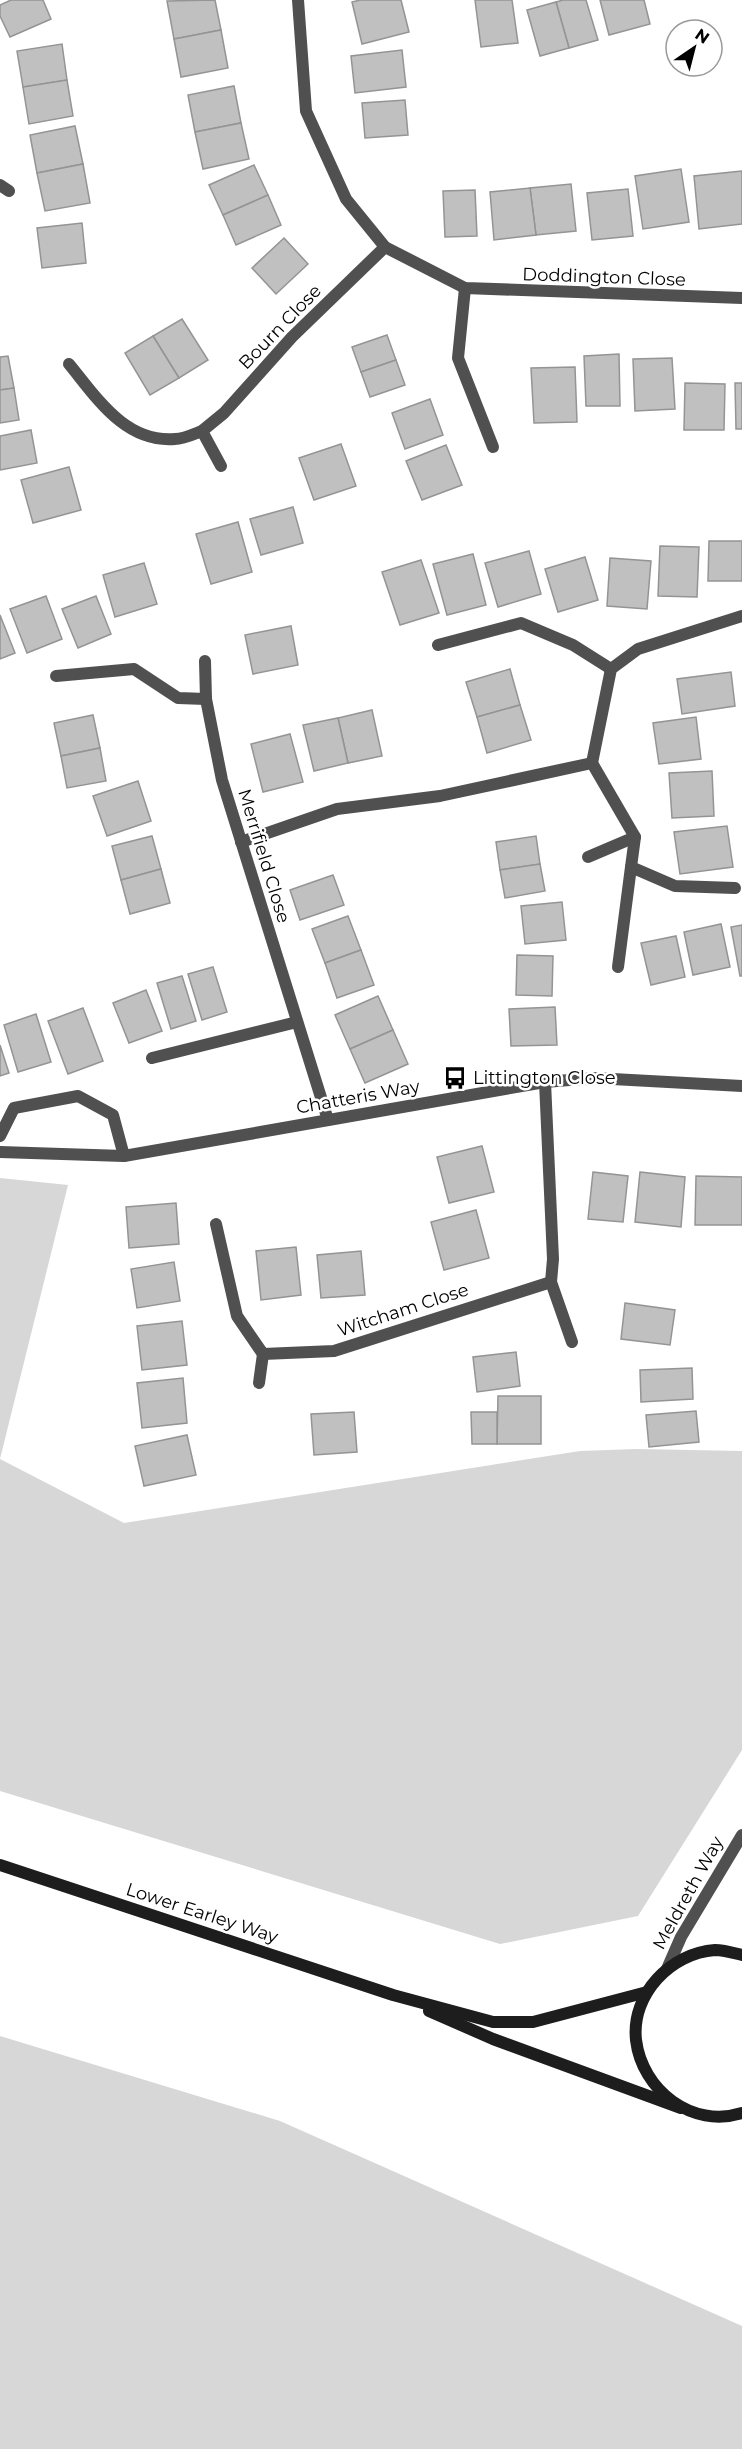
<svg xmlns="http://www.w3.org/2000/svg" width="742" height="2449" viewBox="0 0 742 2449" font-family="Montserrat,sans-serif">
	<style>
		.green { fill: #d7d7d7 }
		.building { fill: #c0c0c0; stroke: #949494; stroke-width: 1.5 }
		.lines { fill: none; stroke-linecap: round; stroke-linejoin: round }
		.minor { stroke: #505050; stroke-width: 12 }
		.tertiary { stroke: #505050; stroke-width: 12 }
		.secondary { stroke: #1d1d1d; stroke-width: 12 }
		.labels { text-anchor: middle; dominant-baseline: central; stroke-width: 5; stroke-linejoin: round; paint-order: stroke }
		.street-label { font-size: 18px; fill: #000; stroke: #fff }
		.poi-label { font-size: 18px; fill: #000; stroke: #fff; text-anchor: start }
	</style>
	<rect width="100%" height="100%" fill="#fff"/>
	<g class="green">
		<polygon points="0,1178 68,1185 0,1459 124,1523 580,1451 636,1449 742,1451 742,1750 638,1916 500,1944 0,1791"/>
		<polygon points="0,2036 280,2121 742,2326 742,2449 0,2449"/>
	</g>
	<g class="building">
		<polygon points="11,0 43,0 51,19 10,37 0,16 0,5"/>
		<polygon points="215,0 221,30 174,39 167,1"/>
		<polygon points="360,0 401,0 409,32 362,44 352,2"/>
		<polygon points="475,0 512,0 518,43 481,47"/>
		<polygon points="563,0 586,0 598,40 569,48 556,2"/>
		<polygon points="600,0 644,0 650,24 609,35"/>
		<polygon points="556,2 569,48 540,56 527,10"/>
		<polygon points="221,30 228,68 181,77 174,39"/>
		<polygon points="62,44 67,80 23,87 17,51"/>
		<polygon points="402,50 406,87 355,93 351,56"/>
		<polygon points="67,80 73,116 29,124 23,87"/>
		<polygon points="234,86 241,123 195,132 188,95"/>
		<polygon points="405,100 408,135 365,138 362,103"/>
		<polygon points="241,123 249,159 203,169 195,132"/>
		<polygon points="75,126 83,164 37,173 30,135"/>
		<polygon points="83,164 90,203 45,211 37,173"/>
		<polygon points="254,165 268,195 223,215 209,185"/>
		<polygon points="681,169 689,222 643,229 635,176"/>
		<polygon points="742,171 742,224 699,229 694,176"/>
		<polygon points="571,184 576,231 536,235 530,188"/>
		<polygon points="530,188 536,235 494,240 490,192"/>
		<polygon points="628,189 633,236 592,240 587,193"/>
		<polygon points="475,190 477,236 445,237 443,191"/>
		<polygon points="268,195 281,225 236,245 223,215"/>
		<polygon points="82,223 86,263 42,268 37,228"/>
		<polygon points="284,238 308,264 276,294 252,268"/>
		<polygon points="182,319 208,360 179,378 153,336"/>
		<polygon points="387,335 396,360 361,372 352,347"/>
		<polygon points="153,336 179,378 150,395 125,353"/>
		<polygon points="619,354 620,406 586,406 584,356"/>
		<polygon points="8,356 14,388 0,390 0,357"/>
		<polygon points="672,358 675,409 635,411 633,359"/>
		<polygon points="396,360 405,385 370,397 361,372"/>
		<polygon points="575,367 577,422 534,423 531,368"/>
		<polygon points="685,383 725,384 724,430 684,430"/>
		<polygon points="735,383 742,383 742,429 736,429"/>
		<polygon points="14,388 19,420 0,423 0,390"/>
		<polygon points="430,399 443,435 405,449 392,413"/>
		<polygon points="31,430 37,463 0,470 0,436"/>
		<polygon points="341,444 356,486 314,500 299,458"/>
		<polygon points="446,445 462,485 422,500 406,461"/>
		<polygon points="69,467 81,510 33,523 21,480"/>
		<polygon points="293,507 303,543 261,555 250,519"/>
		<polygon points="238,522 252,572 211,584 196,534"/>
		<polygon points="709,541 742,541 742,581 708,581"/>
		<polygon points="660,546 699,547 697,597 658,596"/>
		<polygon points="529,551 541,594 498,607 485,563"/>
		<polygon points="473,554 486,605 447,615 433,564"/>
		<polygon points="585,557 598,600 558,612 545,569"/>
		<polygon points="610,558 651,561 647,609 607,606"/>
		<polygon points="421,560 439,613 400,625 382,572"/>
		<polygon points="144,563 157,604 115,617 103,575"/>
		<polygon points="46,596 62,639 27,653 10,609"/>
		<polygon points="96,596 111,634 78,648 62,609"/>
		<polygon points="0,615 15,653 0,659"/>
		<polygon points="291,626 298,665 253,674 245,635"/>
		<polygon points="510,669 520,705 477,717 466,682"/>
		<polygon points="731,672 735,706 682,714 677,679"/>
		<polygon points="520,705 531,740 487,753 477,717"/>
		<polygon points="372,710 382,756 348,763 338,718"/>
		<polygon points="93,715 100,748 61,756 54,723"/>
		<polygon points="696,717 701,759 659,764 653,723"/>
		<polygon points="338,718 348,763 314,771 303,725"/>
		<polygon points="290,734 303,782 263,792 251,744"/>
		<polygon points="100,748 106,781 67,788 61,756"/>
		<polygon points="712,771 714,816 672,818 669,773"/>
		<polygon points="138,781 151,821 107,836 93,796"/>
		<polygon points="727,826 733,867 680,874 674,832"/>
		<polygon points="152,836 161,869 121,880 112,846"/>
		<polygon points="536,836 540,864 500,870 496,842"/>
		<polygon points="540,864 545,891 505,898 500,870"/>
		<polygon points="161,869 170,903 130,914 121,880"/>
		<polygon points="333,875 344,905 300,920 290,890"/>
		<polygon points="562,902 566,940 525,944 521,906"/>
		<polygon points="348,916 361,950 325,963 312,929"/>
		<polygon points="721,924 730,967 693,975 684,932"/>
		<polygon points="742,925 742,976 740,976 731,927"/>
		<polygon points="676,936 685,977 651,985 641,943"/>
		<polygon points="361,950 374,985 337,998 325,963"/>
		<polygon points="517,955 553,956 552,996 516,995"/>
		<polygon points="213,967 227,1012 202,1020 188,974"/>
		<polygon points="182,976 196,1021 171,1029 157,983"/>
		<polygon points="146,990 162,1031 129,1043 113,1003"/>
		<polygon points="378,996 393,1030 350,1049 335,1015"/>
		<polygon points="555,1007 557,1045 511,1046 509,1009"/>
		<polygon points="83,1008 103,1061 68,1074 48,1021"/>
		<polygon points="36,1014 51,1062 18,1072 4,1025"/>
		<polygon points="393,1030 408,1064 365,1083 350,1049"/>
		<polygon points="0,1045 9,1073 0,1076"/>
		<polygon points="482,1146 494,1192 449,1203 437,1157"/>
		<polygon points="593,1172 628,1176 623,1222 588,1219"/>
		<polygon points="640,1172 685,1177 681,1227 635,1222"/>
		<polygon points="696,1176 742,1177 742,1225 695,1225"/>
		<polygon points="176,1203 179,1244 129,1248 126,1207"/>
		<polygon points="476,1210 489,1258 444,1270 431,1222"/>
		<polygon points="296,1247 301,1295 261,1300 256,1251"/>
		<polygon points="361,1251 365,1295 321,1298 317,1255"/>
		<polygon points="174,1262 180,1301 137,1308 131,1269"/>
		<polygon points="625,1303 675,1310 670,1345 621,1339"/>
		<polygon points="182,1321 187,1365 142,1370 137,1326"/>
		<polygon points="516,1352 520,1386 477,1392 473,1357"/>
		<polygon points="692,1368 693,1399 641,1402 640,1370"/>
		<polygon points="183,1378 187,1423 142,1428 137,1383"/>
		<polygon points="498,1396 541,1396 541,1444 497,1444"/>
		<polygon points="696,1411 699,1442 649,1447 646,1415"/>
		<polygon points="354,1412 357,1452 314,1455 311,1414"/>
		<polygon points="471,1412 497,1412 497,1444 472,1444"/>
		<polygon points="187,1435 196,1475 144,1486 135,1446"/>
	</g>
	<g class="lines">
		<g class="minor">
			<polyline points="298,0 306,111 346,199 385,247 465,288 742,298"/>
			<polyline points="0,185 9,191"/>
			<polyline points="465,288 458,358 493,447"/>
			<path d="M69,364C97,398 125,443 175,439C184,439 194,434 202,431"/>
			<polyline points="221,466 202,431 224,413 292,337 385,247"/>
			<polyline points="438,645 521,623 573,645 611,669"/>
			<polyline points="205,661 206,699 222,780 328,1120"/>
			<polyline points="56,676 134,669 178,698 206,699"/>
			<polyline points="592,763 611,669 638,649 742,616"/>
			<polyline points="241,842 337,809 440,796 592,763 635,837 631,867 675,886 735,888"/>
			<polyline points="588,857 635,837"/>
			<polyline points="618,967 631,867"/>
			<polyline points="152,1058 297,1022"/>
			<polyline points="545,1082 553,1259 551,1282 572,1342"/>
			<polyline points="0,1136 14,1108 78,1096 113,1115 124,1156"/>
			<polyline points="0,1152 124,1156 545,1082 594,1078 742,1086"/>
			<polyline points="216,1224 237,1316 263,1354 334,1351 551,1282"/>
			<polyline points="259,1383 263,1354"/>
		</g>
		<polyline class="tertiary" points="667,1969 681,1937 742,1835"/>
		<g class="secondary">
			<polyline points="0,1865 393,1995 493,2022 533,2022 647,1992"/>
			<path d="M742,1955C734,1953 724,1950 715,1950C671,1953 631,1994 636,2040C642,2090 692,2129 742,2113"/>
			<polyline points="429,2011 493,2039 681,2108"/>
		</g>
	</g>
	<defs>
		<g id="bus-bare" transform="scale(1.8)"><path d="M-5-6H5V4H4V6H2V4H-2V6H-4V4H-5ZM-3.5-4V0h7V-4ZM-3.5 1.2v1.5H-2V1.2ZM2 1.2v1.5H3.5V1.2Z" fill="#000" stroke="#fff" stroke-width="2.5" paint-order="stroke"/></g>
	</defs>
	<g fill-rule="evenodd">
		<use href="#bus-bare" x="455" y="1078"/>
	</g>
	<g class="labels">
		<g class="street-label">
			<text transform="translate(604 277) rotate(2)">Doddington Close</text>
			<text transform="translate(280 327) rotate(-46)">Bourn Close</text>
			<text transform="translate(264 856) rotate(73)">Merrifield Close</text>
			<text transform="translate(358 1097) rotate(-10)">Chatteris Way</text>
			<text transform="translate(403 1310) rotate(-18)">Witcham Close</text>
			<text transform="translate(688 1893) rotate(-61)">Meldreth Way</text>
			<text transform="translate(202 1913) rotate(18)">Lower Earley Way</text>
		</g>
		<g class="poi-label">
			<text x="473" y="1078">Littington Close</text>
		</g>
	</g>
	<g transform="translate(694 48) rotate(35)"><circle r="28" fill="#ffffff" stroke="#999999" stroke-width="1.5"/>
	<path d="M0-4.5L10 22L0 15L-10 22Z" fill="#000000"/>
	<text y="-9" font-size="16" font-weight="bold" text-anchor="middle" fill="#000000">N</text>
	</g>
</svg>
